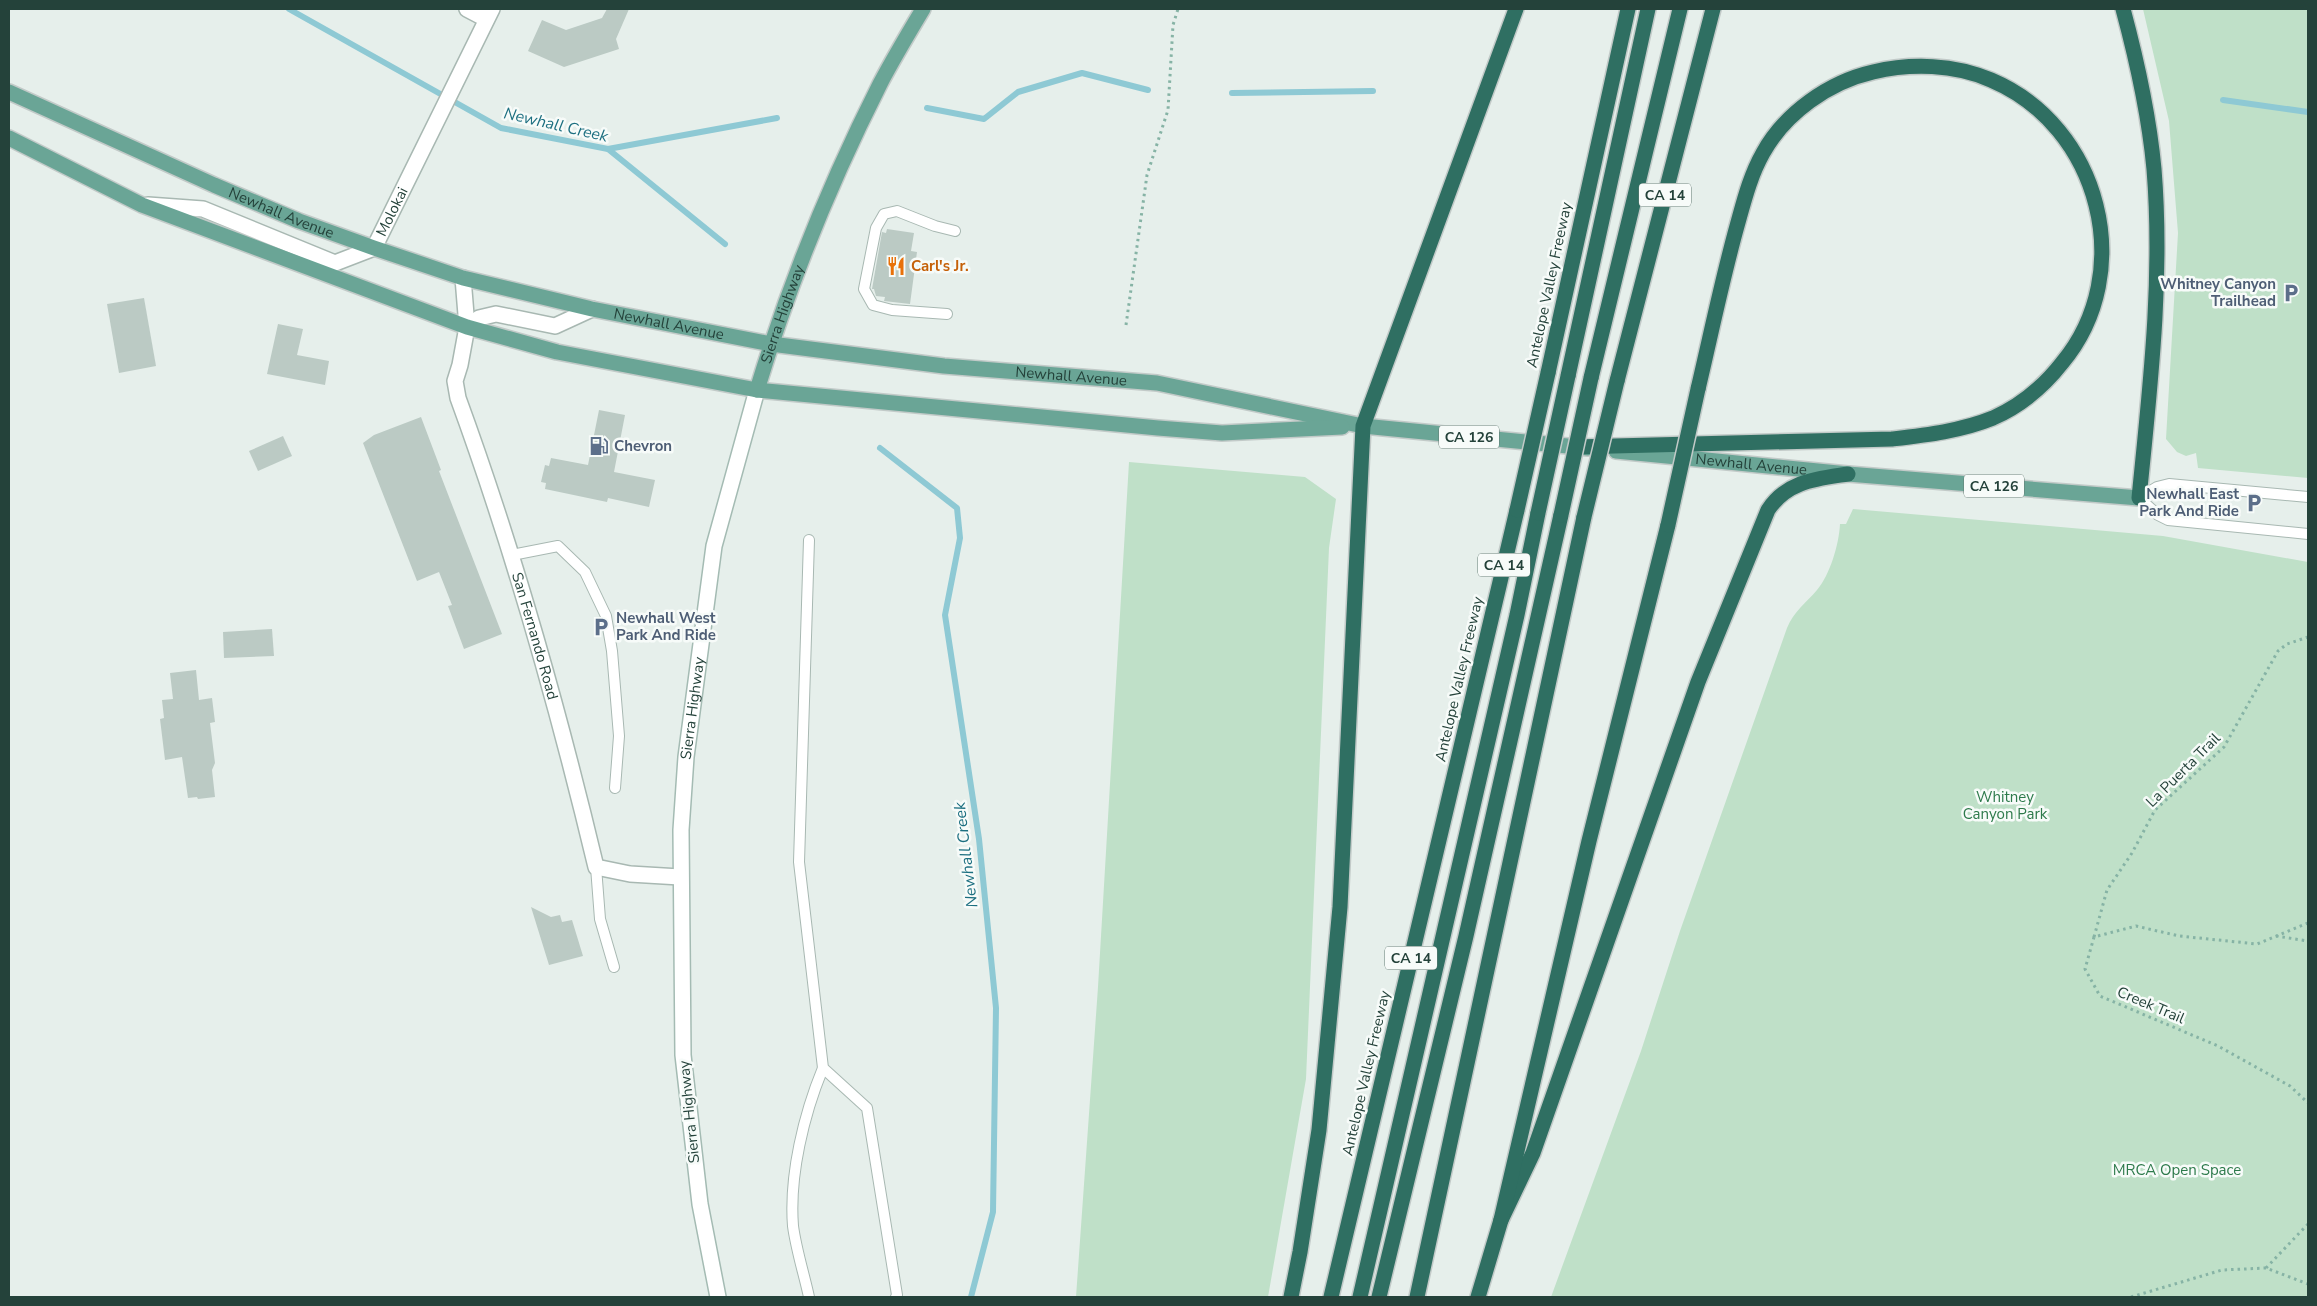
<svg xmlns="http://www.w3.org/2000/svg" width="2317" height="1306" viewBox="0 0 2317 1306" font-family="'Nunito Sans',sans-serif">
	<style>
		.green { fill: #bfe0c8 }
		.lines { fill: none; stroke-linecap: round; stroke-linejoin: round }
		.stream { stroke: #8ec9d4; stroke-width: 6 }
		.building { fill: #bbcac4 }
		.service-casing { stroke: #a8b8b2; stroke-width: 12 }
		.minor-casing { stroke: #a8b8b2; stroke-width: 18 }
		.secondary-casing { stroke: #a4bbb3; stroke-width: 18 }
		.primary-casing { stroke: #c2cac8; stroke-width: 18 }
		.motorway-casing { stroke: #c2cac8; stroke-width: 18 }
		.path { stroke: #86b3a5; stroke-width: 3; stroke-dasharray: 2.5 4; stroke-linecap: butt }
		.service { stroke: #fff; stroke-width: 10 }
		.minor { stroke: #fff; stroke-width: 15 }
		.secondary { stroke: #fff; stroke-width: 15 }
		.primary { stroke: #6aa596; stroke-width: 15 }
		.motorway { stroke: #2f6f62; stroke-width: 15 }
		.motorway-bridge-casing { stroke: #c2cac8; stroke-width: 18; stroke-linecap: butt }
		.motorway-bridge { stroke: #2f6f62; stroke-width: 15 }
		.labels { text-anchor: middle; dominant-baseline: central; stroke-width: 5; stroke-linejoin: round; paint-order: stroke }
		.shield { fill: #f7fbf9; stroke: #637a73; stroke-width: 1 }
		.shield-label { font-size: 14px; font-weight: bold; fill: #24423a }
		.street-label { font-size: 15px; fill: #24423a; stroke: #f7fbf9 }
		.food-label { font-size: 15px; font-weight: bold; fill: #c56008; stroke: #f7fbf9; text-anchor: start }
		.service-label { font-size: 15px; font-weight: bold; fill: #4e5e75; stroke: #f7fbf9; text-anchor: end }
		.park-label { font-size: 15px; fill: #2d7a4b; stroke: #f7fbf9 }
		.water-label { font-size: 16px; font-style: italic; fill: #1c6f80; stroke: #f7fbf9 }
	</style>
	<rect width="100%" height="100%" fill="#e6efeb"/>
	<g class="green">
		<polygon points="2143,9 2308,9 2308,478 2198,468 2196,453 2186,456 2177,452 2166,439 2178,233 2169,121"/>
		<polygon points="1129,462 1305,477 1336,499 1329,548 1306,1079 1268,1297 1076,1297 1098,987"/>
		<path d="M1853,509L2163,536L2308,562V1297H1551L1641,1051L1680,931L1787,628C1794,611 1806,603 1817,590C1830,575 1839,544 1840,524H1846Z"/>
	</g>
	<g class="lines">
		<g class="stream">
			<polyline points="289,9 501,128 608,149 725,244"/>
			<polyline points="1232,93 1373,91"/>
			<polyline points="2223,100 2308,112"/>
			<polyline points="927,108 984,119 1018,92 1082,73 1148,90"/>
			<polyline points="608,149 777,118"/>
			<polyline points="880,448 957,508 960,538 945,615 979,839 996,1008 993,1212 971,1297"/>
		</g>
	</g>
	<g class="building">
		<polygon points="607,9 629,9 616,39 619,49 564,67 528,51 542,20 566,30 602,18"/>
		<polygon points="887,229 914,233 911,251 917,252 910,304 884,301 885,297 876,296 874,289 872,289 882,232 886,233"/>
		<polygon points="144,298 156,366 119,373 107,304"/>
		<polygon points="278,324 303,329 297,355 329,361 325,385 267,374"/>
		<polygon points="599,410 625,415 614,472 655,480 649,507 608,498 607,502 545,489 546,483 541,482 545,465 549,466 551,458 588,465"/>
		<polygon points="421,417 441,470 439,471 502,634 464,649 448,606 452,605 439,572 417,581 363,443 374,435"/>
		<polygon points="283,436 292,456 258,471 249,451"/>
		<polygon points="272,629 274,656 224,658 223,632"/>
		<polygon points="196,670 199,700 212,698 215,722 210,723 215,763 212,770 215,797 198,799 197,797 188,798 182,757 165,760 160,719 164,718 162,700 173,699 170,673"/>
		<polygon points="531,907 551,917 560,915 562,922 572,920 583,956 549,965"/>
	</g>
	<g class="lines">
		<g class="service-casing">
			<g id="service">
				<polyline points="947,314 892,310 873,305 864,289 876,228 884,214 897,211 935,226 955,231"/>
				<polyline points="2308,497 2169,484 2157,487 2139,498 2158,515 2168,520 2308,534"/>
				<polyline points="809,540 799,862 823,1068 867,1108 897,1295 896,1297"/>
				<polyline points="512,555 558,546 585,572 606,616 612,651 619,736 615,788"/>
				<polyline points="596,867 600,919 614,967"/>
				<path d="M809,1297C804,1274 796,1249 793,1226C789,1175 804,1114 823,1068"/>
			</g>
		</g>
		<g class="minor-casing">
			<g id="minor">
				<polyline points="467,9 486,19"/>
				<path id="s1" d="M148,205L203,209L335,263L374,248L492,9"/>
				<path id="s2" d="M463,278L467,327L460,365L455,381L458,398C514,551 558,708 596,867L630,874L680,877"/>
				<polyline points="467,327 479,318 496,314 555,326 592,309"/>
			</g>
		</g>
		<g class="secondary-casing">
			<g id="secondary">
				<path id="s3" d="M718,1297L700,1204L683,1055L681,830L686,757L714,546L757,390"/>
			</g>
		</g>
		<g class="primary-casing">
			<g id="primary">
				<path id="s4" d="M9,92L214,185L299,221L374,248L463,278L592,309L771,344L944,366L1157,383L1363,426L1588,448"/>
				<polyline points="9,138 142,205 467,327 557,352 757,390 1158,428 1222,433 1342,427"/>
				<path id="s5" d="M757,390C789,284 830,183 880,84C893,59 908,34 923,9"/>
				<path id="s6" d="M1616,451L1848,474L2139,498"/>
			</g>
		</g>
		<g class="motorway-casing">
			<g id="motorway">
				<path d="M2123,9C2137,61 2149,115 2154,169C2163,279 2150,388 2139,498"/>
				<polyline points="1548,373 1628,9"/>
				<polyline points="1568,376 1648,9"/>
				<polyline points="1591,378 1680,9"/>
				<polyline points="1617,381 1713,9"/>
				<path d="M1575,447L1892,439C1926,435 1961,431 1993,418C2020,406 2044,386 2062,363C2138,272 2100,126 1991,80C1954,64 1911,63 1873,72C1829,82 1785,113 1763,153C1750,176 1744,201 1737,226C1722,280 1711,334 1698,389"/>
				<path d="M1501,1220L1533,1153L1698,682L1768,510C1787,481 1816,479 1848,474"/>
				<polyline points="1291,1297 1300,1252 1319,1130 1340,907 1363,426 1516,9"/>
				<polyline points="1331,1297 1517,510"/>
				<polyline points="1360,1297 1517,615 1538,513"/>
				<polyline points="1379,1297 1466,936 1561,515"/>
				<polyline points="1417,1297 1584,517"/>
				<polyline points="1478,1297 1501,1220 1589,841 1668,525"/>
			</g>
		</g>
		<g class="path">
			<polyline points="1126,325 1147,175 1168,110 1173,25 1178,9"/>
			<polyline points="2308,923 2257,944 2179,936 2136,926 2094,937 2085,969 2100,996 2218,1046 2290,1086 2308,1103"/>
			<polyline points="2276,936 2308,941"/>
			<polyline points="2094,937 2107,890 2132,853 2155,810 2224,747 2278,651 2287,644 2308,637"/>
			<polyline points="2266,1268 2308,1224"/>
			<polyline points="2131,1297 2222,1270 2266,1268 2308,1284"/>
		</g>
		<use href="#service" class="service"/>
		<use href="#minor" class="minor"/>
		<use href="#secondary" class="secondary"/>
		<use href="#primary" class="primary"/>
		<use href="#motorway" class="motorway"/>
		<g class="motorway-bridge-casing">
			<g id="motorway-bridge">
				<polyline points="1517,510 1548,373"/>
				<polyline points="1538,513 1568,376"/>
				<polyline points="1561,515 1591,378"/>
				<polyline points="1584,517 1617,381"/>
				<polyline points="1668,525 1698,389"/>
			</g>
		</g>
		<use href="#motorway-bridge" class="motorway-bridge"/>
	</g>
	<defs>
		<g id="restaurant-bare" transform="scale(1.5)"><path d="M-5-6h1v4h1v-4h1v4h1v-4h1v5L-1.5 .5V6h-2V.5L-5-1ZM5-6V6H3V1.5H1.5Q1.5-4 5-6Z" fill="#e8710a" stroke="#f7fbf9" stroke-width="2.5" paint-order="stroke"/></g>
		<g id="parking-bare" transform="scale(1.5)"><path d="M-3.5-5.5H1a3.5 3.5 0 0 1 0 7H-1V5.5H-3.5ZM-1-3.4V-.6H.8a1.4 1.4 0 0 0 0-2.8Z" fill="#5c6f8a" stroke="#f7fbf9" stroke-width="2.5" paint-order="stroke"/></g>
		<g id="fuel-bare" transform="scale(1.5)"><path d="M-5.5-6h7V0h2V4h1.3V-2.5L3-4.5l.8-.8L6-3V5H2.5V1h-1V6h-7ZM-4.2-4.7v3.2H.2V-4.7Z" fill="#5c6f8a" stroke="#f7fbf9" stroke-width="2.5" paint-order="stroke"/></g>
	</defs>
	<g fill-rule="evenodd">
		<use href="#restaurant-bare" x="896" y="266"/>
		<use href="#parking-bare" x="2291" y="293"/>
		<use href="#fuel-bare" x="599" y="446"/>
		<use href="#parking-bare" x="2254" y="503"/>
		<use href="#parking-bare" x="601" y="627"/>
	</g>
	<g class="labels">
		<g class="shield">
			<rect x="1639" y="183.5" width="52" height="23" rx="4"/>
			<rect x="1439" y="425.5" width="60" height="23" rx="4"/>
			<rect x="1964" y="474.5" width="60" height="23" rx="4"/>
			<rect x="1478" y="553.5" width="52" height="23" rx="4"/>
			<rect x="1385" y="946.5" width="52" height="23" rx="4"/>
		</g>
		<g class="shield-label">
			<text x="1665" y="195">CA 14</text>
			<text x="1469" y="437">CA 126</text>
			<text x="1994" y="486">CA 126</text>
			<text x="1504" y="565">CA 14</text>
			<text x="1411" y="958">CA 14</text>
		</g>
		<g class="street-label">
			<text stroke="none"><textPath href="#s1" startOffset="280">Molokai</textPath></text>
			<text stroke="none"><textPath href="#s4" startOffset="298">Newhall Avenue</textPath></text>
			<text transform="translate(1549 285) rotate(-78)">Antelope Valley Freeway</text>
			<text stroke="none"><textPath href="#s5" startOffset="80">Sierra Highway</textPath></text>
			<text stroke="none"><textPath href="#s4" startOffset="702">Newhall Avenue</textPath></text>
			<text stroke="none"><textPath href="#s4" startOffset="1108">Newhall Avenue</textPath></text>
			<text stroke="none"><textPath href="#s6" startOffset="136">Newhall Avenue</textPath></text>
			<text stroke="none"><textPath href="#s2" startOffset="372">San Fernando Road</textPath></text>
			<text transform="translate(1459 679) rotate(-77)">Antelope Valley Freeway</text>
			<text stroke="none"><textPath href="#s3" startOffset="592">Sierra Highway</textPath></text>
			<text transform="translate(2183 770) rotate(-45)">La Puerta Trail</text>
			<text transform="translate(2151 1005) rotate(23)">Creek Trail</text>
			<text transform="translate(1366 1073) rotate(-77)">Antelope Valley Freeway</text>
			<text transform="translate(689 1112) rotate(-96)">Sierra Highway</text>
		</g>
		<g class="food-label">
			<text x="911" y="266">Carl's Jr.</text>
		</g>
		<g class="service-label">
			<text x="2276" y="284">Whitney Canyon<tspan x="2276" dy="17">Trailhead</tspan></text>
			<text x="614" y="446" text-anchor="start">Chevron</text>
			<text x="2239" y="494">Newhall East<tspan x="2239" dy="17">Park And Ride</tspan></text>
			<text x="616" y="618" text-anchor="start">Newhall West<tspan x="616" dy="17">Park And Ride</tspan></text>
		</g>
		<g class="park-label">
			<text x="2005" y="797">Whitney<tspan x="2005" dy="17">Canyon Park</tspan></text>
			<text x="2177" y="1170">MRCA Open Space</text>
		</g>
		<g class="water-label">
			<text transform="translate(556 125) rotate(13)">Newhall Creek</text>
			<text transform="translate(966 855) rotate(-97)">Newhall Creek</text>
		</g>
	</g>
	<rect width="2317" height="1306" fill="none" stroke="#24423a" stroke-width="20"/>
</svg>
